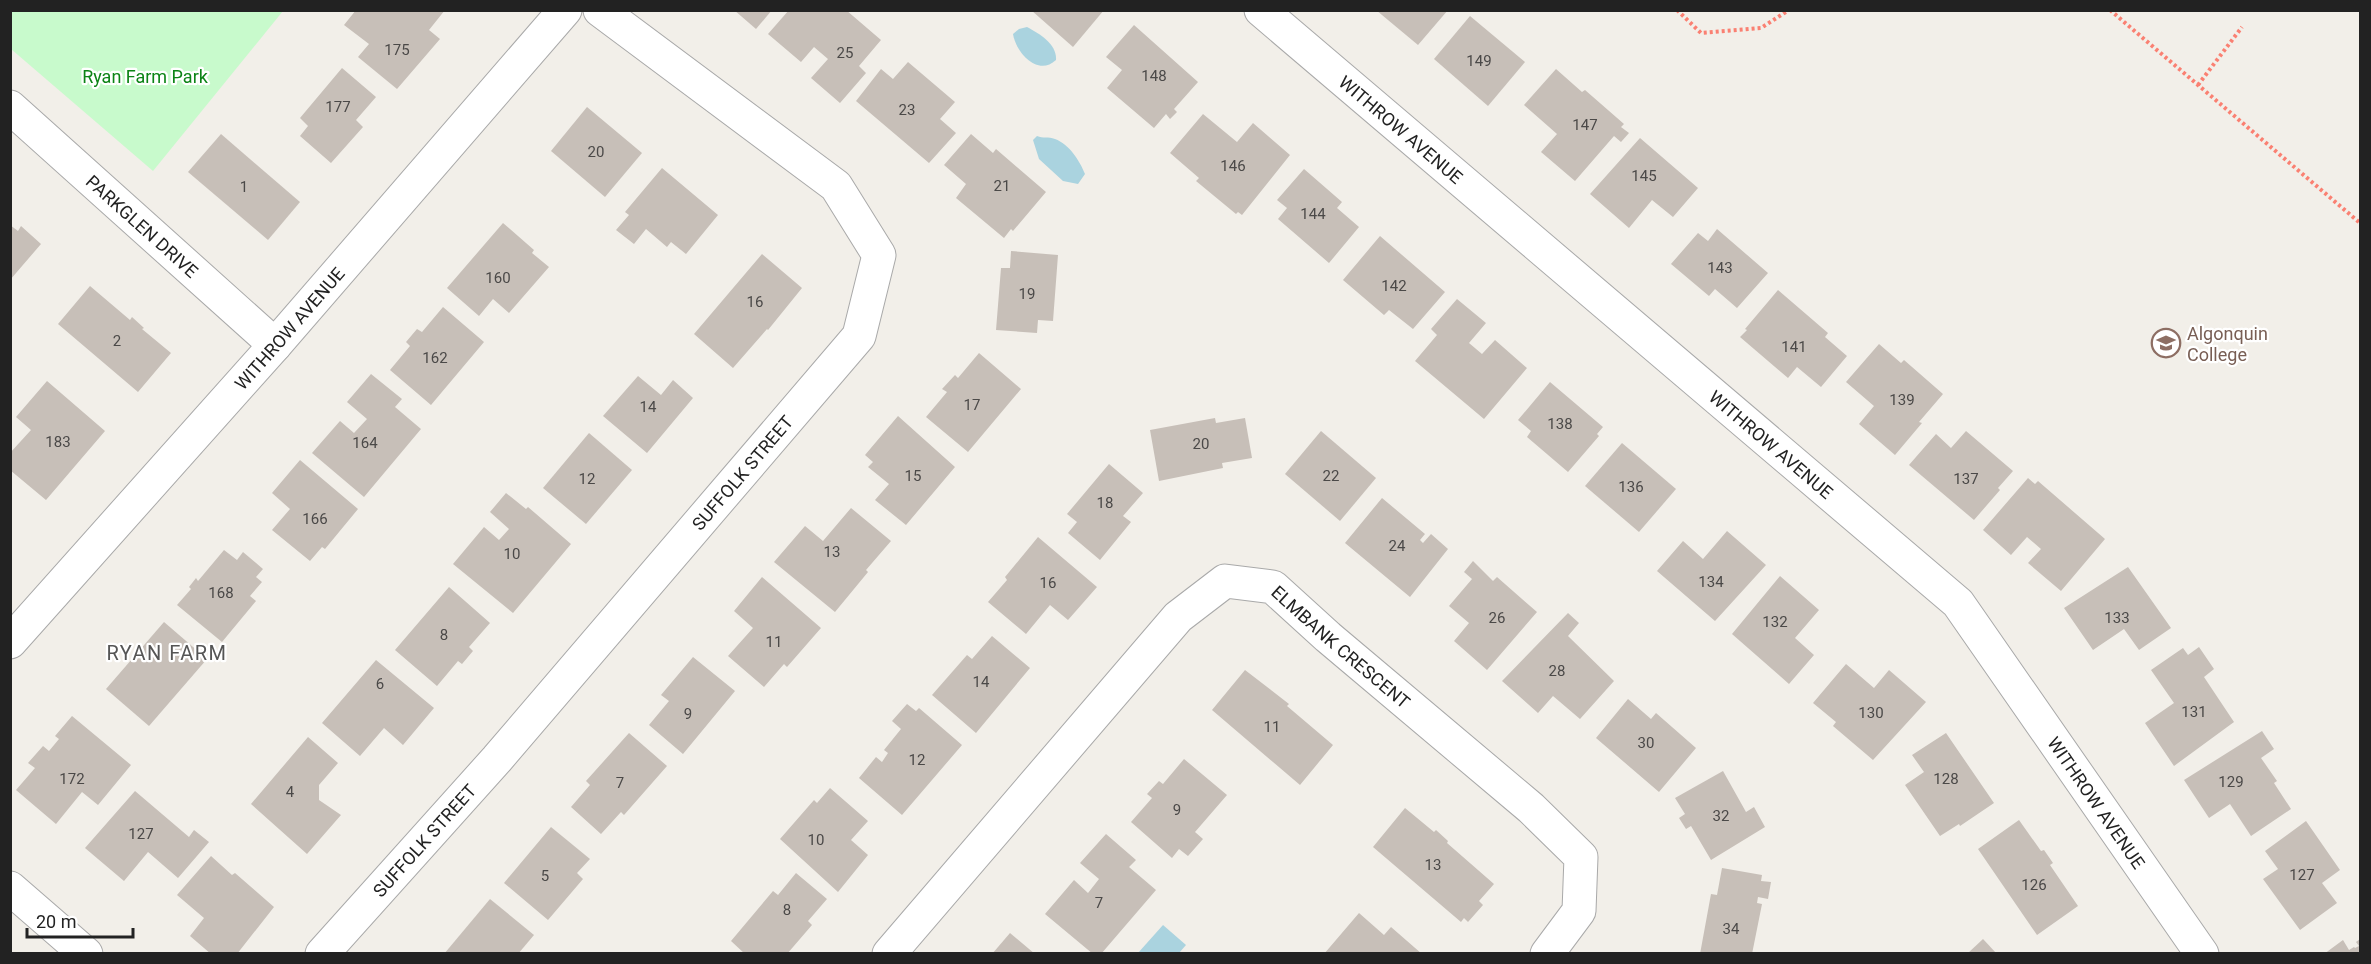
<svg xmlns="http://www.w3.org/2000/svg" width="2371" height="964" viewBox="0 0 2371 964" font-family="Roboto,sans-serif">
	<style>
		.park { fill: #c8facc }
		.water { fill: #aad3df }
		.building { fill: #c7bfb8 }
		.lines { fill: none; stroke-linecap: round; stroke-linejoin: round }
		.minor-casing { stroke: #a9a9a9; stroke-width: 35 }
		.path { stroke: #fa8072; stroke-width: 4; stroke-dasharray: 3 3; stroke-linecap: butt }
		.minor { stroke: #fff; stroke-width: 33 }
		.labels { text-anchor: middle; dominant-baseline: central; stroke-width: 4.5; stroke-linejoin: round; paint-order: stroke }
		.number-label { font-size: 15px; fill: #4b4948 }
		.park-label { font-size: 18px; fill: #0c8416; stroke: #fff }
		.street-label { font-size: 18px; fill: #222; stroke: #fff }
		.education-label { font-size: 18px; fill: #785e54; stroke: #fff; text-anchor: start }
		.neighbourhood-label { font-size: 20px; letter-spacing: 1.5px; fill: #555; stroke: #fff }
	</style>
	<rect width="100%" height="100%" fill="#f2efe9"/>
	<polygon class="park" points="11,10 283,10 283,11 153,171 11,49"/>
	<g class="water">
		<path d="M1027,27C1040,34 1057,44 1056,60C1038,77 1016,53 1013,34L1019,29Z"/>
		<path d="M1037,136C1043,139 1048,136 1055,139C1069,144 1080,161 1085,174L1078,184L1063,181L1039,159L1033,140Z"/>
		<polygon points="1163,925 1186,945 1179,953 1138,953"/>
	</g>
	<g class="building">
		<polygon points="356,10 445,10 429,30 440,39 397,89 358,57 369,44 344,25"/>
		<polygon points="734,10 772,10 756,29"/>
		<polygon points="789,10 846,10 881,40 859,66 866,73 840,103 811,78 828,59 814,47 801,62 768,34"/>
		<polygon points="1031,10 1104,10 1073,47"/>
		<polygon points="1376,10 1448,10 1418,45"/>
		<polygon points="1470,16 1525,62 1488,106 1434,59"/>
		<polygon points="1134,25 1198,82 1174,109 1177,112 1170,119 1166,114 1154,128 1107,88 1122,70 1106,57"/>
		<polygon points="908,62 955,102 940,119 956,133 929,163 856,101 881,69 893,79"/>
		<polygon points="342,68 376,97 356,120 363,127 331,163 300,136 308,126 300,118"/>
		<polygon points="1556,69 1582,92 1585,90 1624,124 1621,127 1629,133 1621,142 1614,136 1575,181 1541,152 1557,134 1524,105"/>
		<polygon points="587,107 642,153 605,197 551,151"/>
		<polygon points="1203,114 1237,142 1253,123 1290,155 1242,215 1238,212 1236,214 1196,181 1199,178 1170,153"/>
		<polygon points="221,134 300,202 268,240 188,172"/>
		<polygon points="971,134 993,153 996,149 1046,192 1013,231 1011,229 1004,238 956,198 966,184 944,165"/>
		<polygon points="1640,138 1698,188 1673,217 1652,200 1629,228 1590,194"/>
		<polygon points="662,168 718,215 686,254 671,242 667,247 646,229 634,244 616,230 629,215 625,212"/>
		<polygon points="1304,169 1342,202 1337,208 1359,227 1329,263 1278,219 1287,208 1277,200"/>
		<polygon points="503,223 534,250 532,253 549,267 509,313 493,299 479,316 447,288"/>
		<polygon points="10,225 18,231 21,226 41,244 10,280"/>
		<polygon points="1717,229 1768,273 1737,308 1715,289 1709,296 1671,264 1698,233 1708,241"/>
		<polygon points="1380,236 1445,292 1413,329 1389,310 1384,315 1343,280"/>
		<polygon points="1011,251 1058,255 1053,321 1038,320 1037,333 996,330 1001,268 1010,268"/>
		<polygon points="762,254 802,288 768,330 767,329 733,368 694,334"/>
		<polygon points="90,286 130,320 132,317 144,328 142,329 171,353 138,392 58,324"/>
		<polygon points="1778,290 1828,333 1825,337 1847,356 1821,387 1797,367 1788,378 1740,337 1747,330 1745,329"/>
		<polygon points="1457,299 1486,323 1469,343 1482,354 1495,340 1527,368 1484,419 1415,361 1437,335 1431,329"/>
		<polygon points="443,307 484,342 431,405 390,370 410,346 406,342 417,329 422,332"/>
		<polygon points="1879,344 1901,363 1904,360 1943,394 1919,422 1922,423 1895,455 1859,424 1874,406 1846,382"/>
		<polygon points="979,353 1021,389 968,452 926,417 947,392 942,389 955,375 958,378"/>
		<polygon points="371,374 402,399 395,407 421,429 364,497 312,453 340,421 354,433 367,419 347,402"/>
		<polygon points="638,376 661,395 673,380 693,398 647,453 603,416"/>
		<polygon points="47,381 105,431 46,500 10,470 10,453 31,430 16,417"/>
		<polygon points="1550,382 1603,427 1597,434 1599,436 1568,472 1527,437 1531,431 1518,420"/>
		<polygon points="898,416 955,467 906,525 875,500 889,484 868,467 873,462 865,455"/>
		<polygon points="1215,418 1216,423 1245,418 1252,458 1222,463 1223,468 1159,481 1150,430"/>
		<polygon points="1321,431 1376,478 1340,521 1285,474"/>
		<polygon points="1966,431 2013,471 1998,488 2000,490 1974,520 1909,465 1936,434 1951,448"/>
		<polygon points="589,433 632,470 586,524 543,488"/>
		<polygon points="1622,443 1676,489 1639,532 1585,486"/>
		<polygon points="300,460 358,509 325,549 322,547 310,561 272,530 290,509 272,493"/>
		<polygon points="1109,464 1143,493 1123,516 1131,522 1100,560 1068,533 1077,522 1067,514"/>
		<polygon points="2028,478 2035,484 2038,481 2105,539 2061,591 2028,563 2041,549 2027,537 2011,555 1983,530"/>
		<polygon points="506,493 526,509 528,507 571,544 513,613 453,564 484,527 499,540 509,529 490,512"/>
		<polygon points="1382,498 1425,534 1420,540 1423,543 1431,534 1448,549 1410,597 1345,543"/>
		<polygon points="851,508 891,541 866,570 868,572 835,612 774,562 805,526 823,541"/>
		<polygon points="1727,531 1766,565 1715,621 1657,571 1683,541 1703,559"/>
		<polygon points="1038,537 1097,587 1068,620 1050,605 1026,634 988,602 1007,580 1005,577"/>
		<polygon points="224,550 237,560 243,552 263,569 256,577 262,582 250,596 256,601 222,642 177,605 191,589 189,587 196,578 198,581"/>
		<polygon points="1473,561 1493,581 1497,577 1537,612 1487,670 1454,641 1469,623 1449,606 1472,579 1464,572"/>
		<polygon points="2128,567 2171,628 2139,650 2124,629 2093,650 2064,608"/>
		<polygon points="1780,576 1819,610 1795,638 1814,655 1789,684 1732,634"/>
		<polygon points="762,577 821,628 787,667 784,664 764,687 728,656 753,628 734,611"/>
		<polygon points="449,587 490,623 469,647 473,651 462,664 458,661 437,686 395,650"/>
		<polygon points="1568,613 1579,623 1568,636 1614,681 1580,719 1553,696 1538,713 1502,681"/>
		<polygon points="164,622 207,659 149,726 106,689"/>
		<polygon points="992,636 1030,668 976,733 932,695 967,655 972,659"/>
		<polygon points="2199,647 2214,669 2204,677 2234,722 2174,766 2145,723 2174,703 2151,670 2183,648 2188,655"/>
		<polygon points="693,657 735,691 683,754 649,725 669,701 661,695"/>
		<polygon points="376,660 434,708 403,745 384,728 360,756 322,723"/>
		<polygon points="1846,664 1874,688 1889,670 1926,702 1873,760 1833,726 1836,722 1813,703"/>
		<polygon points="1245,670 1289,704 1287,706 1333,745 1300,785 1212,710"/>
		<polygon points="1628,699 1651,719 1656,713 1696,748 1659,792 1596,738"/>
		<polygon points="907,704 916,711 919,708 962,745 902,815 859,778 876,757 882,762 888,753 884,750 901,729 892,721"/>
		<polygon points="72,716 131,765 98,805 82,792 56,824 16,790 35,768 28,763 43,746 49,751 59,739 55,736"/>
		<polygon points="2262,731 2274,749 2261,758 2277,781 2274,783 2291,809 2251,836 2230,804 2209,818 2184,780"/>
		<polygon points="629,733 667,766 624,815 621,812 601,834 571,807 590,785 586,781"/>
		<polygon points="1946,733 1994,803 1960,826 1959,824 1940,836 1905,785 1924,772 1912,755"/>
		<polygon points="308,737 338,763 319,785 319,800 341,815 307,854 251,804"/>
		<polygon points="1184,759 1227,795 1195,832 1203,839 1188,856 1179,849 1172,858 1131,822 1152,798 1147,794 1159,781 1163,784"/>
		<polygon points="1723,771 1746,812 1754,807 1765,827 1711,860 1691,826 1686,829 1679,818 1685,814 1675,798"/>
		<polygon points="830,788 868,821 851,840 868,855 838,892 780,839 814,800 817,803"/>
		<polygon points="135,791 189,837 194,830 209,842 178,878 148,852 124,881 85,848"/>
		<polygon points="1405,808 1434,832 1436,830 1448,841 1447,843 1494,884 1479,901 1483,905 1468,922 1464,918 1461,922 1373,847"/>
		<polygon points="2019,820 2041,851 2044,850 2053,863 2050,865 2078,906 2037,935 1978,849"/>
		<polygon points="2306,821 2340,870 2322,883 2337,903 2300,930 2263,879 2278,869 2265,851"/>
		<polygon points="551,827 590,859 577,873 583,879 548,920 504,883"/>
		<polygon points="1106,834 1136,860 1129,867 1156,890 1101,954 1093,954 1045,914 1074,880 1088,893 1099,879 1080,863"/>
		<polygon points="211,856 232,875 235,873 274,907 237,954 211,954 190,936 204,918 177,895"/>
		<polygon points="1722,868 1762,875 1761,881 1771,882 1768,899 1758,897 1757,903 1762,904 1752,954 1700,954 1711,894 1717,895"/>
		<polygon points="796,873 827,899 808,921 812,925 787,954 745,954 731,941 773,891 778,895"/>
		<polygon points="490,899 534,935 518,954 444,954"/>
		<polygon points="1359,913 1384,935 1391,927 1422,954 1324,954"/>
		<polygon points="1010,933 1035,954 992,954"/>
		<polygon points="1983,939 1997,954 1967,954"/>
		<polygon points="2360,939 2360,954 2324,954 2343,940 2349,950 2354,947 2355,948 2359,946 2356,942"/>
	</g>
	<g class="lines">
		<g class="minor-casing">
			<g id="minor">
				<path id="s1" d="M1261,10L1958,603L2202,954"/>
				<path id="s2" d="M10,107L275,345"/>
				<path id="s3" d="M10,642L275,345L565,10"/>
				<polyline points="10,888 86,954"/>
				<path id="s4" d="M322,954L497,759L859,336L879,255L836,186L600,10"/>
				<path id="s5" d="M889,954L1178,617L1225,581L1273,587L1328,637L1531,808L1581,857L1579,911L1547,954"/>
			</g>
		</g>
		<g class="path">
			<polyline points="1677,10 1701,33 1761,28 1789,10"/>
			<polyline points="2110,10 2360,223"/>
			<polyline points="2198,85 2242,27"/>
		</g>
		<use href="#minor" class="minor"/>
	</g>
	<defs>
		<g id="university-ring" transform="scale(1.5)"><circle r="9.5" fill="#fff" stroke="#8d6e63" stroke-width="1.5"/><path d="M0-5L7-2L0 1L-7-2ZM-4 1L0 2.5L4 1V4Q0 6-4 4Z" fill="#8d6e63"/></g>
	</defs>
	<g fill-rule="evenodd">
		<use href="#university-ring" x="2166" y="343"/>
	</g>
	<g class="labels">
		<g class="number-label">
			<text x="397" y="50">175</text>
			<text x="845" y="53">25</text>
			<text x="1479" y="61">149</text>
			<text x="1154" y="76">148</text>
			<text x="338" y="107">177</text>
			<text x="907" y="110">23</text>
			<text x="1585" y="125">147</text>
			<text x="596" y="152">20</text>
			<text x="1233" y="166">146</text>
			<text x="1644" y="176">145</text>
			<text x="1002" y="186">21</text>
			<text x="244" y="187">1</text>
			<text x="1313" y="214">144</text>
			<text x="1720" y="268">143</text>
			<text x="498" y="278">160</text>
			<text x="1394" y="286">142</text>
			<text x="1027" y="294">19</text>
			<text x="755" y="302">16</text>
			<text x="117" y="341">2</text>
			<text x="1794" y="347">141</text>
			<text x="435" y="358">162</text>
			<text x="1902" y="400">139</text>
			<text x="972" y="405">17</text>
			<text x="648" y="407">14</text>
			<text x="1560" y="424">138</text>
			<text x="58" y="442">183</text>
			<text x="365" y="443">164</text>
			<text x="1201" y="444">20</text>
			<text x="913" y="476">15</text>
			<text x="1331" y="476">22</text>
			<text x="587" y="479">12</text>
			<text x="1966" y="479">137</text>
			<text x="1631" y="487">136</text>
			<text x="1105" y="503">18</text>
			<text x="315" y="519">166</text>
			<text x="1397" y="546">24</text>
			<text x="832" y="552">13</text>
			<text x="512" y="554">10</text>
			<text x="1711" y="582">134</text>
			<text x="1048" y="583">16</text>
			<text x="221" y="593">168</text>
			<text x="1497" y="618">26</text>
			<text x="2117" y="618">133</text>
			<text x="1775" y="622">132</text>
			<text x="444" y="635">8</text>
			<text x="774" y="642">11</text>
			<text x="1557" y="671">28</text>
			<text x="981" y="682">14</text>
			<text x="380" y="684">6</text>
			<text x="2194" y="712">131</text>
			<text x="1871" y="713">130</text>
			<text x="688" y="714">9</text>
			<text x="1272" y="727">11</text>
			<text x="1646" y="743">30</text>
			<text x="917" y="760">12</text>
			<text x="72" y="779">172</text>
			<text x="1946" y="779">128</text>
			<text x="2231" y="782">129</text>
			<text x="620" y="783">7</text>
			<text x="290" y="792">4</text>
			<text x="1177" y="810">9</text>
			<text x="1721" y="816">32</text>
			<text x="141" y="834">127</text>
			<text x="816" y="840">10</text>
			<text x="1433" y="865">13</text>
			<text x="2302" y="875">127</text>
			<text x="545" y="876">5</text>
			<text x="2034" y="885">126</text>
			<text x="1099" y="903">7</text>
			<text x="787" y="910">8</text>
			<text x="1731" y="929">34</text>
		</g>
		<g class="park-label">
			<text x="145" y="76">Ryan Farm Park</text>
		</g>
		<g class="street-label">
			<text stroke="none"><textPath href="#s1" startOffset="184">WITHROW AVENUE</textPath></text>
			<text stroke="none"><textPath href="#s2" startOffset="178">PARKGLEN DRIVE</textPath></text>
			<text stroke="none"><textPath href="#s3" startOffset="420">WITHROW AVENUE</textPath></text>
			<text stroke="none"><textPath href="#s1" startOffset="670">WITHROW AVENUE</textPath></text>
			<text stroke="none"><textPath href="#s4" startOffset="639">SUFFOLK STREET</textPath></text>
			<text stroke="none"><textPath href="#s5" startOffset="642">ELMBANK CRESCENT</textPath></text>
			<text stroke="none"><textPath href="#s1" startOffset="1158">WITHROW AVENUE</textPath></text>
			<text stroke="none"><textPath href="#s4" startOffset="153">SUFFOLK STREET</textPath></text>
		</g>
		<g class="education-label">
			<text x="2187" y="333">Algonquin<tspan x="2187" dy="21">College</tspan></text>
		</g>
		<g class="neighbourhood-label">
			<text x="167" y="653">RYAN FARM</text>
		</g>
	</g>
	<rect width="2371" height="964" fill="none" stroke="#222222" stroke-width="24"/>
	<path d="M27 928v9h106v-9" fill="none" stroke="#222222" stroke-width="3"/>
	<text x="36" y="928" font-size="18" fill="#222222" stroke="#ffffff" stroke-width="4.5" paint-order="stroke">20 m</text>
</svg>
